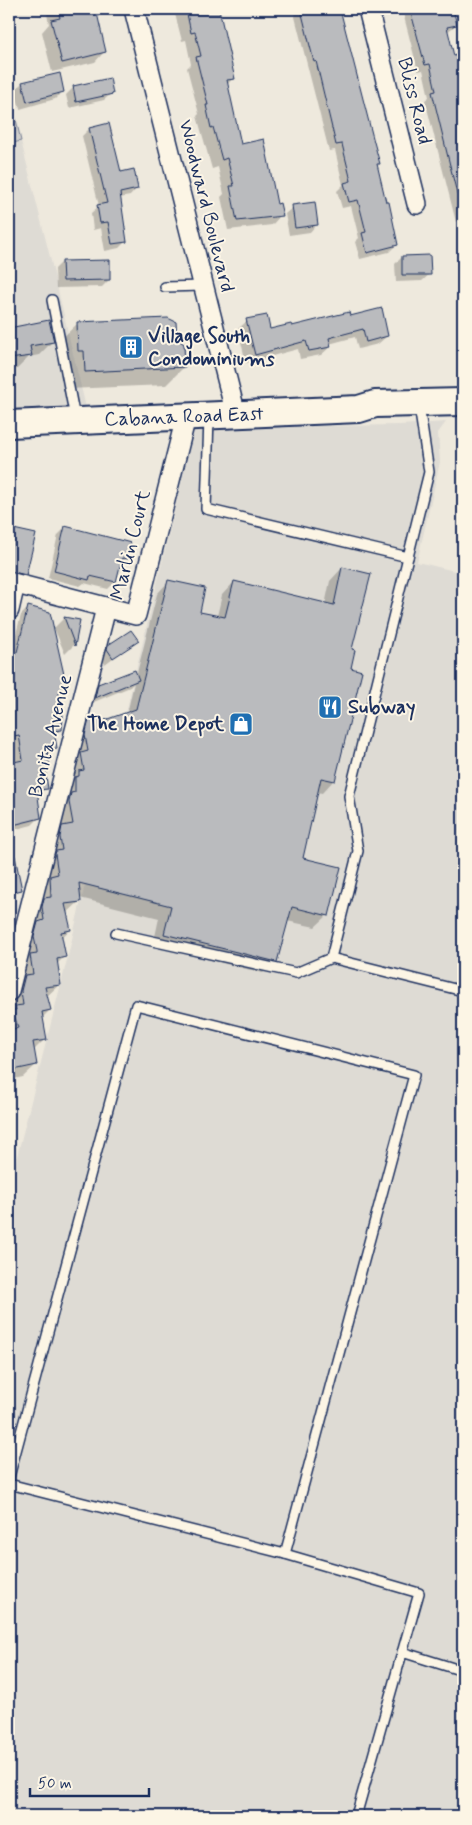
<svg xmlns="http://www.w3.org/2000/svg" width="472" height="1825" viewBox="0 0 472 1825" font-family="Mynerve,sans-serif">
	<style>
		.built { fill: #dedbd4 }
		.green { fill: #cfcdca; stroke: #757e94 }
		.shadow { fill: #0003 }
		.building { fill: #babbbe; stroke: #1b2f5e }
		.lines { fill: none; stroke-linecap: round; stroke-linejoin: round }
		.lane-casing { stroke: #1b2f5e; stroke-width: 12 }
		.street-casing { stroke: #1b2f5e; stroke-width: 22 }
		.secondary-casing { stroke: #1b2f5e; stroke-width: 30 }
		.lane { stroke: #fcf5e5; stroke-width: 9 }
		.street { stroke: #fcf5e5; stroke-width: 19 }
		.secondary { stroke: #fcf5e5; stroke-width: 26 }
		.labels { text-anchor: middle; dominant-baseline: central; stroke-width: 4; stroke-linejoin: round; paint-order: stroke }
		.street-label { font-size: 20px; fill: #1b2f5e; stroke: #fcf5e5 }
		.poi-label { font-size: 20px; font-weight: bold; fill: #1b2f5e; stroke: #fcf5e5; text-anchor: start }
	</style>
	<rect width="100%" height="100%" fill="#eee9dd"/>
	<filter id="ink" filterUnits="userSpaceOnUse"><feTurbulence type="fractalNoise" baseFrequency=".02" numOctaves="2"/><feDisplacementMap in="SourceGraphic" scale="10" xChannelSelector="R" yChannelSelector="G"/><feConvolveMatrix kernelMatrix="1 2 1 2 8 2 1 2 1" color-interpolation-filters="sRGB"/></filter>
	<g filter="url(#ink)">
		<g class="built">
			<polygon points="21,141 51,261 87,412 9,417 9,144"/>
			<polygon points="446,422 438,433 440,462 417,562 463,573 463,1816 9,1816 9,1188 67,960 194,428 400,425"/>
		</g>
		<polygon class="green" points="9,89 21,141 9,144"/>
		<g class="shadow">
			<polygon points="46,9 88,9 105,51 95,62 52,72 42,32 49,24"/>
			<polygon points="180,9 218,9 233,78 227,85 240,146 281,215 272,225 228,230 221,197 224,194 218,167 212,169 197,116 199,114 187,68 191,64 186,40 182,41 175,14"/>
			<polygon points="293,9 339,9 373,142 378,163 376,166 396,245 389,252 360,259 355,242 359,238 351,206 342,208 337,191 343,185 335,150 329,151"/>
			<polygon points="402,9 452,9 456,25 447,32 453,57 460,72 463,71 463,221 456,222 425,100 429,97 423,70 418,71"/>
			<polygon points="22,83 62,92 55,99 20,109 15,90"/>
			<polygon points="74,87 112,93 104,100 69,108 66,95"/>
			<polygon points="89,129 120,173 137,188 130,196 119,198 126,241 119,248 105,251 101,228 93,230 91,213 99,206 82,136"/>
			<polygon points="293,207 317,224 310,232 289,235 285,214"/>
			<polygon points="402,257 430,274 422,281 396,282 395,264"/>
			<polygon points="62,262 109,280 102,287 56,288 55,269"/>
			<polygon points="9,304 14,329 52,342 39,355 29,357 17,369 9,370"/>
			<polygon points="350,317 387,336 378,344 358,349 355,337 329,344 330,347 321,355 300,359 298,349 246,363 238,329 247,321 269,330"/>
			<polygon points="78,323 175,340 184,367 166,385 67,389 66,368 61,369 59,341"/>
			<polygon points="66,527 126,558 119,566 115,582 108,589 84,583 80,586 48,578 58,535"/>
			<polygon points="9,529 34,535 25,574 18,581 9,579"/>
			<polygon points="342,568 350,650 334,780 322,793 317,792 301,859 328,915 315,927 287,921 276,961 263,973 153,946 159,918 80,898 80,901 66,914 70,930 61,938 64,957 57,964 60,984 46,997 50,1010 42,1018 45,1039 33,1051 36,1065 23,1077 9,1080 9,1004 50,840 60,831 57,815 77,733 90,721 101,723 127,714 134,683 130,687 89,704 92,692 99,685 136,677 157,594 169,581 199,613 217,616 222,595 234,582 325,605 330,581"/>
			<polygon points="28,608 66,688 58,695 61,729 54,736 56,748 47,755 49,767 44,772 46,788 37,796 40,817 32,825 9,831 9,764 15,763 12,742 9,743 9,660 21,615"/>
			<polygon points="64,618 79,621 74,645 65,654 54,628"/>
			<polygon points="137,640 105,664 101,657 111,645"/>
			<polygon points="14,858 20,890 9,898 9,859"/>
			<polygon points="9,901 15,911 9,932"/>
		</g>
		<g class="building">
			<polygon points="58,9 96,9 106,52 62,63 51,20 60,18"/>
			<polygon points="186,9 219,9 235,79 227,80 241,144 264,139 277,204 280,203 283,216 237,221 230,186 234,186 227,158 222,160 213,127 211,128 206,105 208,105 196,57 201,56 195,32 191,33"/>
			<polygon points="321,9 340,9 374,142 380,164 377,164 386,202 389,202 398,245 367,253 362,233 366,232 358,200 349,202 344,183 351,181 342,144 336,145 316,61 314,62 302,14"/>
			<polygon points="410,9 453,9 457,25 447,27 454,56 457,55 461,70 463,69 463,201 459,202 432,92 436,91 430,64 425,65"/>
			<polygon points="60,73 64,92 27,102 22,82"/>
			<polygon points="110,78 113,94 76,102 73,86"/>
			<polygon points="109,123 121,172 134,169 138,189 120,193 127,242 112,244 108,222 100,223 97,205 107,203 89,128"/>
			<polygon points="315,202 318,225 295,228 292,205"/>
			<polygon points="430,255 431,275 402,275 402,256"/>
			<polygon points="110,260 110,280 63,281 62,261"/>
			<polygon points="382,308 388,336 366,342 363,329 329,338 331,347 309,351 306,341 255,355 246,319 267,315 270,329 291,324 292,326 349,312 350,316"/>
			<polygon points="168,318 176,322 177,339 184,344 185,367 85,372 84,351 78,351 77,322"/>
			<polygon points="49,320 54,342 30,346 32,356 9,359 9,328"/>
			<polygon points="65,526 131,543 128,559 122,558 116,582 90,576 89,580 54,571"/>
			<polygon points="9,528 36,534 26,575 9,571"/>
			<polygon points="342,567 371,574 352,649 355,650 351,668 362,671 335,781 321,778 303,858 341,867 329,916 292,907 277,962 164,934 171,906 79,883 81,902 65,904 71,930 61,932 66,957 57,959 61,985 45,987 51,1010 42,1012 47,1040 33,1042 37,1065 9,1071 9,1030 18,1028 13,1010 16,1010 15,1006 23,1005 21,991 25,975 33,974 30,955 37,954 37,951 34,937 38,922 44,920 42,907 44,898 51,897 50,876 58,874 55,854 56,851 62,850 60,837 62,826 73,824 69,802 71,793 75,792 75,777 79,776 79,771 84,770 81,753 88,751 85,735 89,720 100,716 102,721 136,709 168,580 205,588 200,612 225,617 234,581 334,605"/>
			<polygon points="28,606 50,612 67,688 59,693 63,716 62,730 54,731 57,748 47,750 50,767 45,768 48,789 37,790 41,818 9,826 9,763 23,760 19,735 9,737 9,674 14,673 11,658 14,658 14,653 17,652"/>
			<polygon points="64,617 80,620 75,646"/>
			<polygon points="131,630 139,641 113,658 107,649 108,645"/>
			<polygon points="135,670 139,680 95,698 98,684"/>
			<polygon points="9,856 15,856 22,890 9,893"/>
		</g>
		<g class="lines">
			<g class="lane-casing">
				<g id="lane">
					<polyline points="165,287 203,286"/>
					<polyline points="52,300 75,418"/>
					<polyline points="209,418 206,509 408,557"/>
					<polyline points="116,933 296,973 331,958 358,851 349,796 429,472 419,406"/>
					<polyline points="331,958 463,991"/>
					<polyline points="9,1477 136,1005 414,1075 285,1554 419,1593 356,1816"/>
					<polyline points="9,1484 285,1554"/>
					<polyline points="402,1652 463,1671"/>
				</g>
			</g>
			<g class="street-casing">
				<g id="street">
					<polyline points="134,9 236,415"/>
					<polyline points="368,9 417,204"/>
					<polyline points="9,582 136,615 186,417"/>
					<polyline points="9,610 15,584"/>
					<polyline points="9,991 106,608"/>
				</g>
			</g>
			<g class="secondary-casing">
				<polyline id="secondary" points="9,424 359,409 375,404 463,402"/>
			</g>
			<use href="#lane" class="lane"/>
			<use href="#street" class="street"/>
			<use href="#secondary" class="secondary"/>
		</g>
	</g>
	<defs>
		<g id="building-square" transform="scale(1.25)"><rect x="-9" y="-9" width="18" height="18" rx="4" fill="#1f6fb2" stroke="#fcf5e5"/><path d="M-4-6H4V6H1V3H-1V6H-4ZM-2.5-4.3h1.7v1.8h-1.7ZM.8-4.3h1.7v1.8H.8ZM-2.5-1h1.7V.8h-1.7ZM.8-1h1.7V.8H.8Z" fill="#fff"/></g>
		<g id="restaurant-square" transform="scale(1.25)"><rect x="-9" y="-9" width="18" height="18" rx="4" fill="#1f6fb2" stroke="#fcf5e5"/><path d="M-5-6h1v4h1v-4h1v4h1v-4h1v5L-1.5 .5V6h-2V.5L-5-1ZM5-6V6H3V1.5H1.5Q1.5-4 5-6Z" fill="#fff"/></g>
		<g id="shop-square" transform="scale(1.25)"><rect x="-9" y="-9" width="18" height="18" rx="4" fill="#1f6fb2" stroke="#fcf5e5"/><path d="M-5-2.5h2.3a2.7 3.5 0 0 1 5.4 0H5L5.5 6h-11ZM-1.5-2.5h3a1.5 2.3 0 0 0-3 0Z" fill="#fff"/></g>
	</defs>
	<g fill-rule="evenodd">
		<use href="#building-square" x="131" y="347"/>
		<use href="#restaurant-square" x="330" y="707"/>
		<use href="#shop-square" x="241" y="724"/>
	</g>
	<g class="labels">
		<g class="street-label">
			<text transform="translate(414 101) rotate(76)">Bliss Road</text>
			<text transform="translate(206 206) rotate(76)">Woodward Boulevard</text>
			<text transform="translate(184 417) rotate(-2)">Cabana Road East</text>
			<text transform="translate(131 545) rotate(-76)">Marlin Court</text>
			<text transform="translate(51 736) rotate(-76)">Bonita Avenue</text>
		</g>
		<g class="poi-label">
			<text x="148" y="336">Village South<tspan x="148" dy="23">Condominiums</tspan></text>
			<text x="348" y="707">Subway</text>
			<text x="224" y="724" text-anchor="end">The Home Depot</text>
		</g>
	</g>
	<rect width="472" height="1825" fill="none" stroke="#fcf5e5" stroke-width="30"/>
	<rect x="15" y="15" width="442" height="1795" fill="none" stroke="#1b2f5e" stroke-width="2" filter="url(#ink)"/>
	<path d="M30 1788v8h119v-8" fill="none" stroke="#1b2f5e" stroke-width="2.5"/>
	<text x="38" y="1788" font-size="15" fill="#1b2f5e" stroke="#fcf5e5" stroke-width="4" paint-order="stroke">50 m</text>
</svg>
